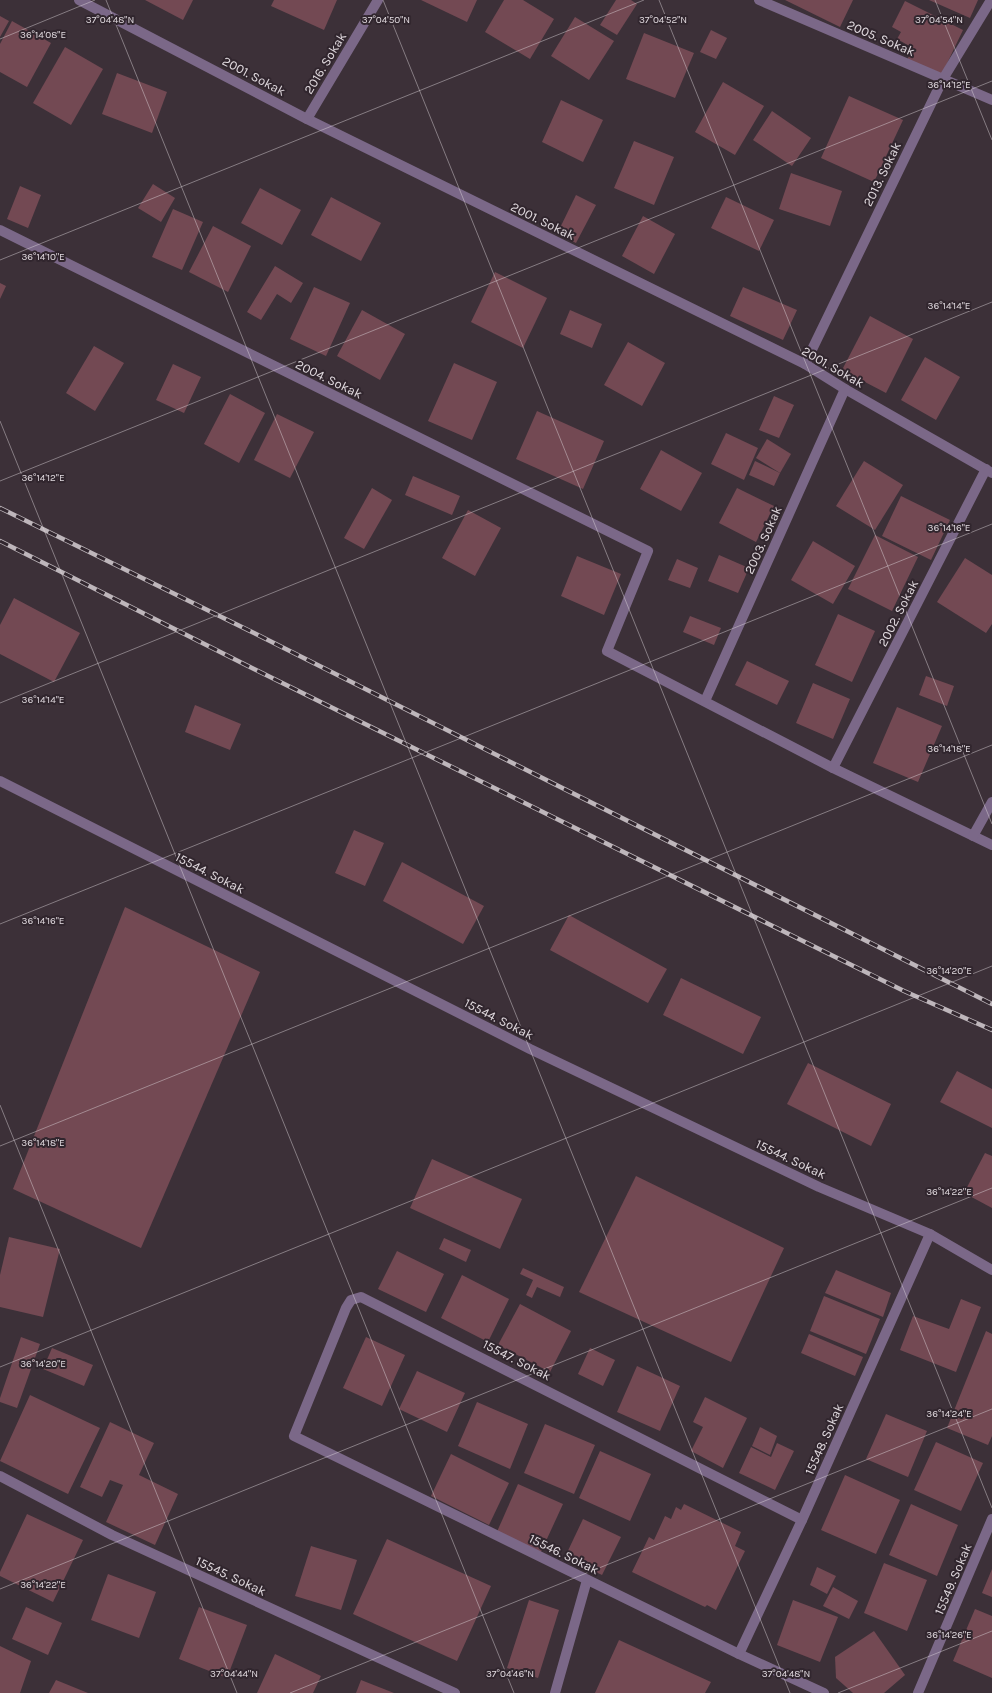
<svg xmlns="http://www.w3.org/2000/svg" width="992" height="1693" viewBox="0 0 992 1693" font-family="Karla,sans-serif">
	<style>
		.building { fill: #734953 }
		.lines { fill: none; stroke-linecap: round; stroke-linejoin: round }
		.minor { stroke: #7b6888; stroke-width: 10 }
		.rail-casing { stroke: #beb6bb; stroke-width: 4.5 }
		.rail { stroke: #31262e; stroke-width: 3; stroke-dasharray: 9; stroke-linecap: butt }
		.ticks { fill: none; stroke: #e0d9de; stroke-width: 1; stroke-opacity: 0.45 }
		.labels { text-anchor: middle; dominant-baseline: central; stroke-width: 4; stroke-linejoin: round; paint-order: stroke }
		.street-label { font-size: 13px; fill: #e0d9de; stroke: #31262e }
		.ticks-label { font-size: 10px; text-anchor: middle; fill: #e0d9de; stroke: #31262e; stroke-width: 4; stroke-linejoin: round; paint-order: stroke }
	</style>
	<rect width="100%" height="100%" fill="#3c3038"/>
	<g class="building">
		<polygon points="145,0 193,0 183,20"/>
		<polygon points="274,0 337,0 324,30 271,6"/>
		<polygon points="421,0 477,0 467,22"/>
		<polygon points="504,0 523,0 554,19 530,59 485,32"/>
		<polygon points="616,0 631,0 637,4 617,35 600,25"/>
		<polygon points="785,0 853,0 840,27"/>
		<polygon points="929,0 978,0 970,18"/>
		<polygon points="905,1 963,30 941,76 907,60 913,48 897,39 901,32 892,27"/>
		<polygon points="0,16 9,21 0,37"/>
		<polygon points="575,17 614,41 589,80 551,56"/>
		<polygon points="12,21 51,43 27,87 0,72 0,44"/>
		<polygon points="711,30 727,38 716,59 700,52"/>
		<polygon points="644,33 694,53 675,98 626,79"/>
		<polygon points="65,47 103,69 71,125 33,103"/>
		<polygon points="117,73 167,92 152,133 102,114"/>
		<polygon points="723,82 764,106 735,155 695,132"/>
		<polygon points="849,96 903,120 874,182 821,158"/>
		<polygon points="561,100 603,120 583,162 542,142"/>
		<polygon points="772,111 811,138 792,166 753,140"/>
		<polygon points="634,141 674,157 654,205 614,188"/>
		<polygon points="791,173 842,191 830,226 779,209"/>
		<polygon points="153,184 175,198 161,222 138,208"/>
		<polygon points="20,186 41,195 28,228 7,219"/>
		<polygon points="260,188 301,210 282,245 241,223"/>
		<polygon points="576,195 596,205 576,243 557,234"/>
		<polygon points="331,197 381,223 361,261 311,235"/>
		<polygon points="726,197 774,220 759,251 711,228"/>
		<polygon points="173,209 203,222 182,270 152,257"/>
		<polygon points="643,216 675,234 654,274 622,256"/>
		<polygon points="213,226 251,246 228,292 189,272"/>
		<polygon points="275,266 303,283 291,303 277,294 261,320 247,312"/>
		<polygon points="495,272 547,298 523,348 471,322"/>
		<polygon points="0,283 6,286 0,299"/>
		<polygon points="314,287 350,303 326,356 290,339"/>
		<polygon points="743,287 797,310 783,340 730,316"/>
		<polygon points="362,310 405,334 380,380 337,356"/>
		<polygon points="570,310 602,324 592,348 560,334"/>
		<polygon points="870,316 913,339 886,393 842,370"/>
		<polygon points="628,342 665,363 642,406 604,385"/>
		<polygon points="94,346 124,363 95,411 66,393"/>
		<polygon points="925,357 960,377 936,420 901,400"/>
		<polygon points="454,363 497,382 472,440 428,421"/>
		<polygon points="173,364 201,377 184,413 156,400"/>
		<polygon points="230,394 265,413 239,463 204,444"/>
		<polygon points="774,396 794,405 779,438 759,430"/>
		<polygon points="537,411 604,441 583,489 516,459"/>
		<polygon points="277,414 314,432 290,478 254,460"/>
		<polygon points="726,433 758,448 744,480 711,464"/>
		<polygon points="767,439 791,454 780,473 756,458"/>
		<polygon points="661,450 702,473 681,511 640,489"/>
		<polygon points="755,461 780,473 774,486 749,475"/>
		<polygon points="864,461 903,485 875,530 836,506"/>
		<polygon points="413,476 460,496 452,515 405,495"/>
		<polygon points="372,488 392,500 364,549 344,538"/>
		<polygon points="737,488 774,506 756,542 719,523"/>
		<polygon points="901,496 950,520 931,560 882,536"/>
		<polygon points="468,510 501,528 475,576 442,558"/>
		<polygon points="875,535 918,557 892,611 848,589"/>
		<polygon points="813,541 855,566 833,604 791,580"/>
		<polygon points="719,555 749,568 738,593 708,581"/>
		<polygon points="577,556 621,574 604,615 561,596"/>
		<polygon points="965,558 992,575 992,624 986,633 937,602"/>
		<polygon points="677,559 698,568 690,588 668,580"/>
		<polygon points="14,598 80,633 54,682 0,654 0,625"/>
		<polygon points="838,614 875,631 852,682 815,665"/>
		<polygon points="690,616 721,628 714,645 683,632"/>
		<polygon points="747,661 789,681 777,705 735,685"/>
		<polygon points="926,676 954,686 947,706 919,695"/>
		<polygon points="813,683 850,699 833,739 796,723"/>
		<polygon points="195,705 241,724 230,750 185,732"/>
		<polygon points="897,707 942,726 918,782 873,763"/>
		<polygon points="354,830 384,843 365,886 335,873"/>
		<polygon points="402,862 484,906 463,944 383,901"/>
		<polygon points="125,907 260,972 141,1248 13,1189"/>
		<polygon points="569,915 667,969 648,1003 550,950"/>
		<polygon points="681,978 761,1017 743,1054 663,1015"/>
		<polygon points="808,1063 891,1104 871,1146 787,1104"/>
		<polygon points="957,1071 992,1089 992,1128 940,1102"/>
		<polygon points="985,1153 992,1156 992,1208 964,1193"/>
		<polygon points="432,1159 522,1199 500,1249 410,1208"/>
		<polygon points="636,1176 784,1248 731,1362 579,1292"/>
		<polygon points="9,1237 60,1249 43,1317 0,1307 0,1275"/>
		<polygon points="444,1238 471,1250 466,1262 439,1249"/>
		<polygon points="397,1251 444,1274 426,1312 378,1289"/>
		<polygon points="523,1268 564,1287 560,1297 537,1287 532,1298 526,1295 533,1280 520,1274"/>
		<polygon points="836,1270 891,1293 883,1317 825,1293"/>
		<polygon points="462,1275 509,1299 488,1342 441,1318"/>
		<polygon points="824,1296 880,1319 866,1354 810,1331"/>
		<polygon points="961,1299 981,1307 956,1372 900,1350 913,1316 949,1329"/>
		<polygon points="520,1304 571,1331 550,1372 498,1345"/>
		<polygon points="986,1331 992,1334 992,1436 988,1445 947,1428"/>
		<polygon points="809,1334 863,1357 855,1376 801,1353"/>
		<polygon points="21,1337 40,1344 17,1408 0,1402 0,1398"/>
		<polygon points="366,1337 405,1355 382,1406 343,1388"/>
		<polygon points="52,1348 93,1365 84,1386 43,1369"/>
		<polygon points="590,1348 615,1360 603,1386 578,1374"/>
		<polygon points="637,1366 680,1386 660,1431 617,1412"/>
		<polygon points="417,1371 465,1393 447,1432 399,1409"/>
		<polygon points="30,1395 100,1428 68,1494 0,1461"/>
		<polygon points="705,1397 747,1418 723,1468 691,1451 703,1427 693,1422"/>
		<polygon points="477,1402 528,1424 510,1469 458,1446"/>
		<polygon points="886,1414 927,1431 908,1477 866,1459"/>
		<polygon points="110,1422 154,1443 139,1475 178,1494 155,1545 106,1522 123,1485 110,1480 102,1497 80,1487"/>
		<polygon points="545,1424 595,1445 574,1494 524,1473"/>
		<polygon points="760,1427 777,1436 770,1455 752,1446"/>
		<polygon points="936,1442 983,1463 961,1511 914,1490"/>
		<polygon points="777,1443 794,1451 775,1490 739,1473 751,1447 771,1457"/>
		<polygon points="600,1451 651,1474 630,1521 579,1498"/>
		<polygon points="451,1454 509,1483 489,1525 431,1496"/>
		<polygon points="845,1475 900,1500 876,1554 821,1530"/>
		<polygon points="518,1484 563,1504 540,1554 496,1534"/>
		<polygon points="684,1504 741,1532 735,1546 745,1551 716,1610 707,1605 705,1607 632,1572 649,1537 654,1540 665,1516 671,1519 676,1507 681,1510"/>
		<polygon points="911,1504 958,1525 937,1576 889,1555"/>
		<polygon points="27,1514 83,1540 53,1602 0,1576 0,1572"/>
		<polygon points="583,1519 621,1537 602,1575 565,1557"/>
		<polygon points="387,1539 491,1586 457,1661 353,1614"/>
		<polygon points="311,1546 357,1560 341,1610 295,1596"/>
		<polygon points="884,1563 927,1580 907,1631 864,1613"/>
		<polygon points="817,1567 836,1576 827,1594 810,1585"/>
		<polygon points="992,1569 992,1597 982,1593"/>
		<polygon points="108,1574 156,1592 139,1638 91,1620"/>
		<polygon points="833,1587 858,1601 849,1619 823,1606"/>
		<polygon points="529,1600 559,1610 538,1678 507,1668"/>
		<polygon points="793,1600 838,1617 820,1662 777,1645"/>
		<polygon points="26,1607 62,1623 48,1655 12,1639"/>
		<polygon points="199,1607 247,1625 227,1678 179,1659"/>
		<polygon points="975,1609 992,1616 992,1678 953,1661"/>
		<polygon points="874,1631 905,1675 884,1693 853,1693 836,1678 835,1657"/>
		<polygon points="619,1640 711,1682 705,1693 595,1693"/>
		<polygon points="0,1646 31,1661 20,1693 0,1693"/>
		<polygon points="275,1654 321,1676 313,1693 257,1693"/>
		<polygon points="56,1680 88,1693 49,1693"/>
		<polygon points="361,1680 394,1693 356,1693"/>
	</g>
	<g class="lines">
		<g class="minor">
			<polyline points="79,0 307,119 805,364 845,389 992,473"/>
			<polyline points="759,0 992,100"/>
			<polyline points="307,119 378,0"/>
			<polyline points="0,230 648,551 607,651 833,768 992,845"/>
			<polyline points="805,364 943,79 991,0"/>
			<polyline points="705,701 845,389"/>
			<polyline points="833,768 986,469"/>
			<polyline points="0,781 530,1049 819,1187 930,1234 992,1270"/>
			<polyline points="973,836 992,802"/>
			<polyline points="0,1476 112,1535 455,1693"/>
			<polyline points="802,1520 361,1297 351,1300 346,1308 294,1436 739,1654 824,1693"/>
			<polyline points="739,1654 802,1520 930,1234"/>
			<polyline points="555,1693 587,1580"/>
			<polyline points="918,1693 992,1519"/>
		</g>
		<g class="rail-casing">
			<g id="rail">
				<polyline points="0,508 254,633 992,1004"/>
				<polyline points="0,541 242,663 904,991 992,1030"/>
			</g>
		</g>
		<use href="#rail" class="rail"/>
	</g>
	<path class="ticks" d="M106,0L790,1693M383,0L992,1508M659,0L992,824M935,0L992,140M0,39L95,0M0,260L644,0M0,421L514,1693M0,481L992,81M0,703L992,302M0,924L992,524M0,1105L237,1693M0,1146L992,745M0,1367L992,966M0,1589L992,1188M290,1693L992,1409M838,1693L992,1631"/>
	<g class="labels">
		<g class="street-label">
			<text transform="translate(881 38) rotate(23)">2005. Sokak</text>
			<text transform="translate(325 63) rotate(-59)">2016. Sokak</text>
			<text transform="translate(254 76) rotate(28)">2001. Sokak</text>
			<text transform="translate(882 174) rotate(-64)">2013. Sokak</text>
			<text transform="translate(543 221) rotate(26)">2001. Sokak</text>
			<text transform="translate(833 367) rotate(30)">2001. Sokak</text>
			<text transform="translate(329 379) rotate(26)">2004. Sokak</text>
			<text transform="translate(763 540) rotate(-66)">2003. Sokak</text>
			<text transform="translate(898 613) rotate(-63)">2002. Sokak</text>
			<text transform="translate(210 873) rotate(27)">15544. Sokak</text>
			<text transform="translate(499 1019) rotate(27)">15544. Sokak</text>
			<text transform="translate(791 1159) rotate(25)">15544. Sokak</text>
			<text transform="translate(517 1360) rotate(27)">15547. Sokak</text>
			<text transform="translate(824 1439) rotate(-66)">15548. Sokak</text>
			<text transform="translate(564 1554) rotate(26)">15546. Sokak</text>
			<text transform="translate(231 1576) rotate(25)">15545. Sokak</text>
			<text transform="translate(953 1579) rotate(-67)">15549. Sokak</text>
		</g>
	</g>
	<g class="ticks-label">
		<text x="939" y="23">37°04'54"N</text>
		<text x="110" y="23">37°04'48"N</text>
		<text x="386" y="23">37°04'50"N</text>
		<text x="663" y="23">37°04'52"N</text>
		<text x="43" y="38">36°14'08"E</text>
		<text x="949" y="88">36°14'12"E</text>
		<text x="43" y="260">36°14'10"E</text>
		<text x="949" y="309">36°14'14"E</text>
		<text x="43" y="481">36°14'12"E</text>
		<text x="949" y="531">36°14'16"E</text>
		<text x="43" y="703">36°14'14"E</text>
		<text x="949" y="752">36°14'18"E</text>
		<text x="43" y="924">36°14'16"E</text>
		<text x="949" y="974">36°14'20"E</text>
		<text x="43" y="1146">36°14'18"E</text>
		<text x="949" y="1195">36°14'22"E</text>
		<text x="43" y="1367">36°14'20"E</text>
		<text x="949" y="1417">36°14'24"E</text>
		<text x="43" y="1588">36°14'22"E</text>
		<text x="949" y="1638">36°14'26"E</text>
		<text x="234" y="1677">37°04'44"N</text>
		<text x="510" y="1677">37°04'46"N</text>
		<text x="786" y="1677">37°04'48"N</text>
	</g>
</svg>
